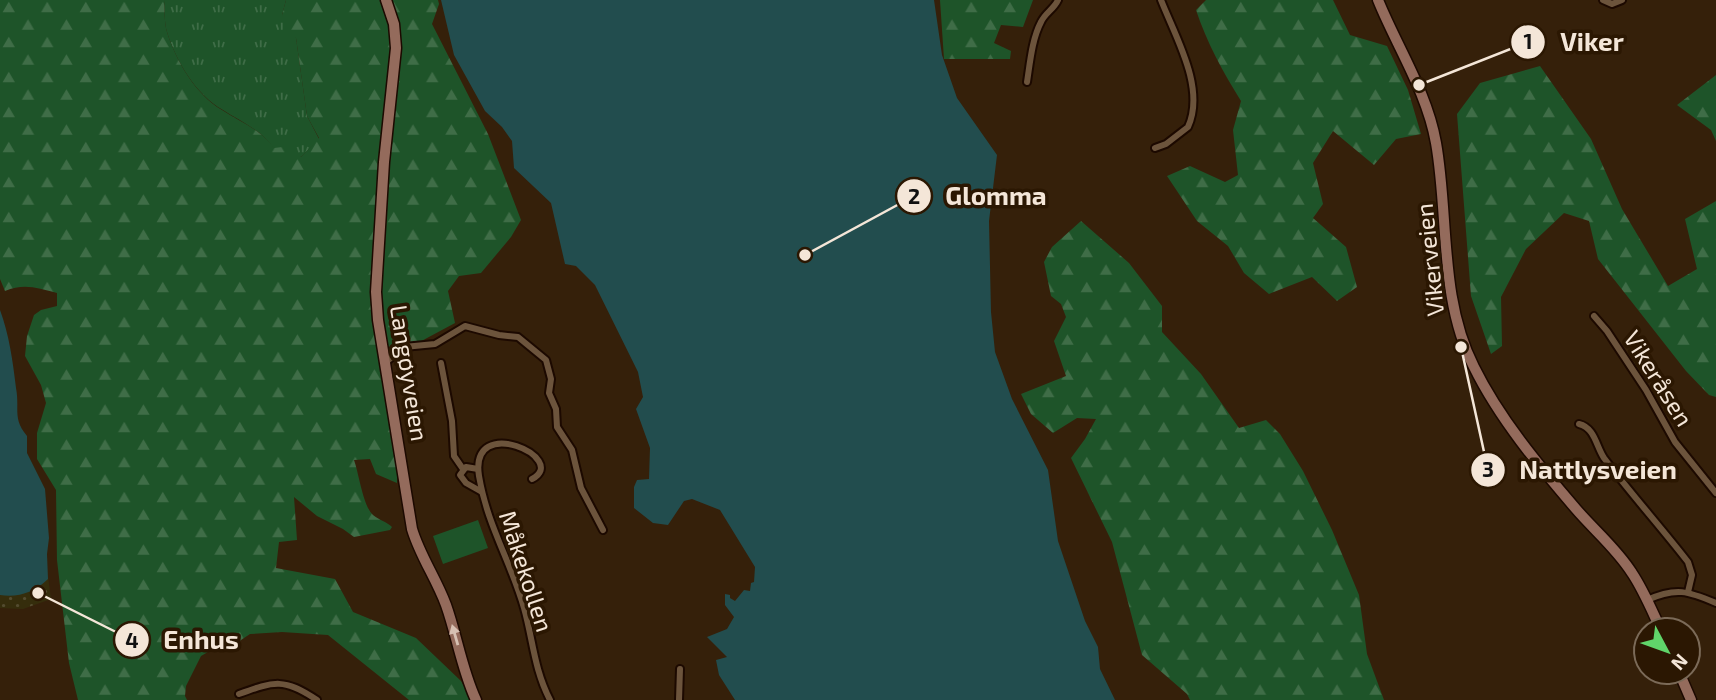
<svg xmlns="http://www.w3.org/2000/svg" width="1716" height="700" viewBox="0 0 1716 700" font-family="'Exo 2',sans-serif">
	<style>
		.grass { fill: url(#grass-tufts) }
		.forest { fill: url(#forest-firs) }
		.sand { fill: url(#sand-dots) }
		.garden { fill: #1e5429 }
		.water { fill: #224d4e }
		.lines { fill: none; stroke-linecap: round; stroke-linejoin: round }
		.minor-casing { stroke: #1c0900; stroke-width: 10 }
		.secondary-casing { stroke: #1c0900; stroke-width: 13 }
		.minor { stroke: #6c543c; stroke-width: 6 }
		.secondary { stroke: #946b5c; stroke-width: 10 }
		.oneway { fill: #d7c1b3 }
		.labels { text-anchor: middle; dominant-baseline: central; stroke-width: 7; stroke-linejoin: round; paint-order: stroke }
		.street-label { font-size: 24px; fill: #f4e6d8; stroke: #2b1702 }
		.leader { fill: none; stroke: #f4e6d8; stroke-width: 2.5 }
		.callout-dot { fill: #f4e6d8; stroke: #2b1702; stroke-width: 2.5 }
		.mark-label { font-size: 21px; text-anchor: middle; font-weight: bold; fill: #111 }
		.callout-label { font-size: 26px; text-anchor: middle; font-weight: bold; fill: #f4e6d8; stroke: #2b1702; stroke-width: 7; stroke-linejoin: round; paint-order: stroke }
	</style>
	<defs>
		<pattern id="grass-tufts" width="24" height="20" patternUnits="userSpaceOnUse" patternTransform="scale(1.75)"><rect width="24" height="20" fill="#1e5429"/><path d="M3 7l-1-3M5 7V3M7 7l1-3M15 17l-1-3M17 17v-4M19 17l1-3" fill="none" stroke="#3f6d47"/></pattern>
		<pattern id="forest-firs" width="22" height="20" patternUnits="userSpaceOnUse" patternTransform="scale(1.75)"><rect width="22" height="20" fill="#1e5429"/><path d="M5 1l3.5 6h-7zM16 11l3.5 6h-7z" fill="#3f6d47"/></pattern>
		<pattern id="sand-dots" width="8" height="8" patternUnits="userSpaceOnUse" patternTransform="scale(1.75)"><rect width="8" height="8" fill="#352d0c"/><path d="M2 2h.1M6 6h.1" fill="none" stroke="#534b2f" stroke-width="1.8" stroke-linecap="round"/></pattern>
	</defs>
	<rect width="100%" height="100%" fill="#35200a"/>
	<path class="grass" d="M164,0H286L282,15L296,38L307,116L319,139L301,157L274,149C263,131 240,121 223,110C196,95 176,61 167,32C164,22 165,10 164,0Z"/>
	<g class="forest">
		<path d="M0,0H164C165,10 164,22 167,32C176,61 196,95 222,110C239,121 263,131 274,148L291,146L301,157L319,138L307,116L296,38L284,31L282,15L286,0H438L439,4L432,24L488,134L521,220L511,237L481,273L459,276L448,291L455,323L399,353L383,370L397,458V483L376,474L370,459L354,460C359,474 363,506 373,515C379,520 387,522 392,527L390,530L354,537L343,529L317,516L294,497L297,540L279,542L276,568L335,579L353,612L416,638L461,681L472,700H409L328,635L282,632L250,634L235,644L213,649L201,656L186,686L185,696L187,700H78L69,663L57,560L56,490L37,459V433L46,403L41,385L25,356L27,336L34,315L41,310L57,306V293C38,288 24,283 5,291L0,279Z"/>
		<polygon points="940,0 1033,0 1023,27 1001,25 994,43 1011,51 1010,59 944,59"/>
		<path d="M1206,0H1333L1350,35L1387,46L1408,90L1421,134L1396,139L1374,165L1333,131L1313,163L1323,204L1313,218L1346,247L1357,287L1337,301L1312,277L1269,294L1244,273L1228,246L1197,221L1167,176L1190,166L1225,182L1238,175L1233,130L1241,101C1223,72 1207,43 1196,10Z"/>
		<polygon points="1540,66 1591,139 1622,209 1668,286 1697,269 1685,219 1716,201 1716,397 1709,395 1686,371 1598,259 1589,221 1564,213 1526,249 1501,297 1502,346 1491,354 1471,296 1457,114 1480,83"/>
		<polygon points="1716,75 1716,141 1711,130 1677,105"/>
		<polygon points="1081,221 1129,263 1162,306 1162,332 1201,374 1239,428 1266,420 1280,434 1303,471 1332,530 1359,595 1367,654 1384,700 1190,700 1187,694 1142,655 1112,542 1071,458 1085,439 1096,419 1077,418 1053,433 1031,414 1021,394 1066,376 1054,341 1066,317 1061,304 1051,296 1044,262 1052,247"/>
	</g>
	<polygon class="sand" points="48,577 51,599 23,609 0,608 0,595"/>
	<polygon class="garden" points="478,520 488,548 443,564 433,536"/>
	<g class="water">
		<polygon points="441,0 934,0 942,55 957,98 997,155 989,221 991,312 995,352 1012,399 1048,470 1058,541 1085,621 1098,647 1100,669 1115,700 735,700 719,675 716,660 727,657 707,637 727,629 734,617 725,605 725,594 730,595 730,598 735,601 744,590 750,591 751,583 754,582 755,567 720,510 692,499 684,501 668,525 653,523 634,508 634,487 637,480 649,479 650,448 636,409 643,397 638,372 595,285 576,266 565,264 551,203 514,168 512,141 502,127 485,111 454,55"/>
		<path d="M0,310C9,334 13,362 16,388C20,409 12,418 27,436V453L45,489L49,538L47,554L48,579C35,592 18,598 0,595Z"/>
	</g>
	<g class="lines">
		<g class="minor-casing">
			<g id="minor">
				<polyline points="1603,0 1612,4 1622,0"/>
				<path d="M1027,82C1030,63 1032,39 1041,22C1045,13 1054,9 1058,0"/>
				<path d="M1155,148L1166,144L1188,127C1206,88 1175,36 1161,0"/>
				<polyline points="1594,316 1607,331 1646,390 1675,442 1716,493"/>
				<polyline points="386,362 404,347 435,344 465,326 499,335 518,337 546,360 551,379 549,393 556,409 557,427 572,450 581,488 603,530"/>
				<polyline points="441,363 452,421 454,456 463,469"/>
				<path d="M1579,424C1595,428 1596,446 1604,458C1631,494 1661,527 1688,562L1692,575L1688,592"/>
				<polyline points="478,469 466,467 460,475 466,483 482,492"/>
				<path d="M532,479C571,459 469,412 479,476C487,525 511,562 524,608C533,640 534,669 550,700"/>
				<path d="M1647,600C1676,587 1688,591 1716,603"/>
				<path d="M239,694C275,681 284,678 317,700"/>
				<polyline points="679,700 680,669"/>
			</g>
		</g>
		<g class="secondary-casing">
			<g id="secondary">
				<path d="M386,0L394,24L396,48L384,162L376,292L378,320L412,529C420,556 436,578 446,605C457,636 462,670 476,700"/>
				<path d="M1378,0C1397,47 1427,92 1436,143C1449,216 1439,299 1474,367C1499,418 1539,466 1576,509C1594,530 1617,549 1632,573C1644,591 1652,611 1661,630"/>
				<polyline points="1679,672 1691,700"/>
			</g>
		</g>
		<use href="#minor" class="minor"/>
		<use href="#secondary" class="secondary"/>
	</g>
	<defs><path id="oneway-solid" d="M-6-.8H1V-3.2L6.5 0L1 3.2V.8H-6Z" transform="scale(1.75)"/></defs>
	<use class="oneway" href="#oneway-solid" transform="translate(455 635) rotate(-106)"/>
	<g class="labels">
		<g class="street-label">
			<text transform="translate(1429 260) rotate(-96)">Vikerveien</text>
			<text transform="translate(410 373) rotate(81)">Langøyveien</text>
			<text transform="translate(1659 378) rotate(58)">Vikeråsen</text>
			<text transform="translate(527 571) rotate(72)">Måkekollen</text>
		</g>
	</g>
	<path class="leader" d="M1419 85L1528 42M805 255L914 196M1461 347L1488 470M38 593L132 640"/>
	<g class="callout-dot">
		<circle cx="1419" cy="85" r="7"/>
		<circle cx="805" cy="255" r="7"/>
		<circle cx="1461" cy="347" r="7"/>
		<circle cx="38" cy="593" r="7"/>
		<circle cx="1528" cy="42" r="18"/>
		<circle cx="914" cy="196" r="18"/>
		<circle cx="1488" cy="470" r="18"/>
		<circle cx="132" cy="640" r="18"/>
	</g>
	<g class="mark-label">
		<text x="1528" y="49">1</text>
		<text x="914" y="204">2</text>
		<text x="1488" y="477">3</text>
		<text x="132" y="648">4</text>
	</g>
	<g class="callout-label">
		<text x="1592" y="51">Viker</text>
		<text x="996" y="205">Glomma</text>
		<text x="1598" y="479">Nattlysveien</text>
		<text x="201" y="649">Enhus</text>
	</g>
	<g transform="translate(1667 651) rotate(131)"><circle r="33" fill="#2b1702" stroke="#7b6a58" stroke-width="2"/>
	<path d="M0-5L12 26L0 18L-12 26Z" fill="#60d56a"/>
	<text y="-10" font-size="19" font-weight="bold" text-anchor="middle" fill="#f4e6d8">N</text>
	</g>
</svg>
